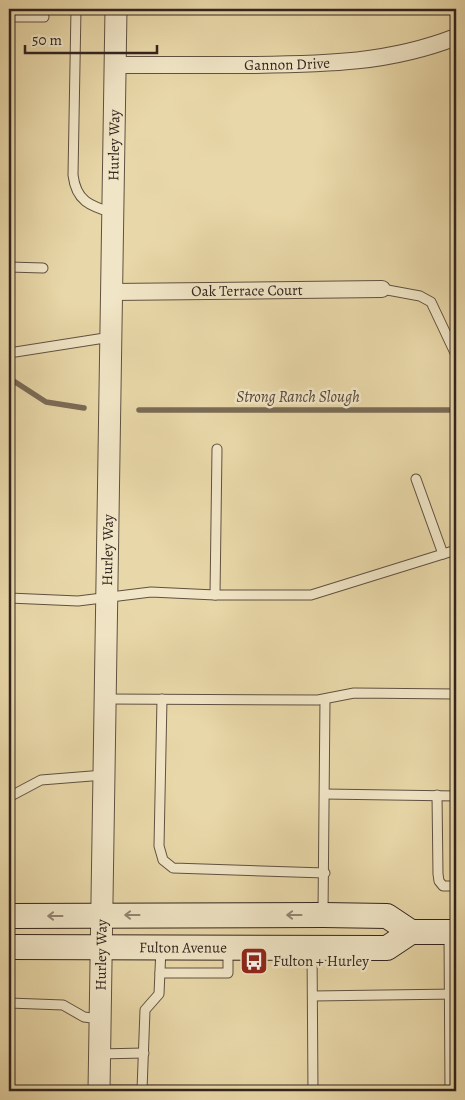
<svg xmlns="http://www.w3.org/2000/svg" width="465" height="1100" viewBox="0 0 465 1100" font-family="Alegreya,serif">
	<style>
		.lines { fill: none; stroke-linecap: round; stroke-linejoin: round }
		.stream { stroke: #7a6b55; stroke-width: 5.5 }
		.service-casing { stroke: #605140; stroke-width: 11 }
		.minor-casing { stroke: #605140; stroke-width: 18 }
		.tertiary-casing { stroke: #605140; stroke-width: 23 }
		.secondary-casing { stroke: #32241e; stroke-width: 26 }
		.service { stroke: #f0e5c6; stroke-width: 9 }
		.minor { stroke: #f0e5c6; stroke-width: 16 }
		.tertiary { stroke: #f0e5c6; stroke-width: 21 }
		.secondary { stroke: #f0e5c6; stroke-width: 24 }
		.oneway { stroke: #918472 }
		.labels { text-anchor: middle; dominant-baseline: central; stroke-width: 5; stroke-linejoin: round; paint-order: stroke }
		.street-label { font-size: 15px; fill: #32241e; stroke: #f0e5c6 }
		.poi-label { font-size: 15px; fill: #32241e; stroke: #f0e5c6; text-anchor: start }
		.water-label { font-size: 16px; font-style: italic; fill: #564739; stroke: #f0e5c6 }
	</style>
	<rect width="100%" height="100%" fill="#e8d7a8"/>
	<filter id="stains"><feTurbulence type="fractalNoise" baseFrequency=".004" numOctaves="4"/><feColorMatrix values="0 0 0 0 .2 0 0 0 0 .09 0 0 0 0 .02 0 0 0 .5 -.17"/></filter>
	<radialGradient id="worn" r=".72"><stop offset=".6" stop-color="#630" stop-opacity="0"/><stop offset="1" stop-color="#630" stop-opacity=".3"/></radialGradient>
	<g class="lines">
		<g class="stream">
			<polyline points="9,378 46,402 84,408"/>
			<polyline points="139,410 456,410"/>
		</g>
		<g class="service-casing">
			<g id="service">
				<path d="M76,9L73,175C76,201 90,206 113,213"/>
				<polyline points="9,17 44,17"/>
				<polyline points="9,267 43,268"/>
				<polyline points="382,289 420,296 431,302 456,355"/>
				<polyline points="9,353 111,337"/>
				<polyline points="416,479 443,554"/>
				<polyline points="215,595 217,449"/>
				<polyline points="9,598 78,601 151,592 215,595 311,595 456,550"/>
				<polyline points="106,699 318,700 354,693 456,694"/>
				<polyline points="162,699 159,846 163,860 173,868 325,873"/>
				<polyline points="325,794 456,796"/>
				<polyline points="437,795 438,874 439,881 443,886 456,886"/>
				<polyline points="9,797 41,780 104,775"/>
				<polyline points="323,914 325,699"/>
				<polyline points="449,934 450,1091"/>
				<polyline points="312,948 313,1091"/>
				<polyline points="160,973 228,973 228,948"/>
				<polyline points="313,996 456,994"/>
				<polyline points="9,1003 63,1005 84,1017 100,1019"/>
				<polyline points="99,1054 144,1053"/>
				<polyline points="99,1090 313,1091"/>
				<polyline points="142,1090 145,1010 159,994 161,948"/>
			</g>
		</g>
		<g class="minor-casing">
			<g id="minor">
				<path id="s1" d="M116,65C160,65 205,65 249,65C322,64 387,64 456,37"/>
				<path id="s2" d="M112,292L382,289"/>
			</g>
		</g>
		<g class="tertiary-casing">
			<g id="tertiary">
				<path id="s3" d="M99,1091L116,9"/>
			</g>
		</g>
		<g class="secondary-casing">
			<g id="secondary">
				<polyline points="9,916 323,915 387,916 411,932 456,932"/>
				<path id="s4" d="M9,947L387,948L411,932"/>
			</g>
		</g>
		<use href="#service" class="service"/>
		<use href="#minor" class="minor"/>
		<use href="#tertiary" class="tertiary"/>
		<use href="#secondary" class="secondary"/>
	</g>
	<defs><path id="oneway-shaft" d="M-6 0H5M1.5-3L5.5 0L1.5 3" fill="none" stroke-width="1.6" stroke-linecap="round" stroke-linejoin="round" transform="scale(1.25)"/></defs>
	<g class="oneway">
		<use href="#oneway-shaft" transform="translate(132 915) rotate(180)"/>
		<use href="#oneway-shaft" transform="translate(294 915) rotate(180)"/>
		<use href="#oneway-shaft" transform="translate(55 916) rotate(180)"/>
	</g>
	<defs>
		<g id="bus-square" transform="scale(1.4375)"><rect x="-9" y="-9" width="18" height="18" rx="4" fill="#8f2418" stroke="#f0e5c6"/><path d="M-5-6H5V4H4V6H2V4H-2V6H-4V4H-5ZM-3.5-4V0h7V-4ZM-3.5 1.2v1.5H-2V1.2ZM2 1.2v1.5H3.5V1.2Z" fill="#fff"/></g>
	</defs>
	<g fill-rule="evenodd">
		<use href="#bus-square" x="254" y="961"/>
	</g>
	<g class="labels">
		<g class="street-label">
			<text stroke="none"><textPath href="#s1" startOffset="171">Gannon Drive</textPath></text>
			<text stroke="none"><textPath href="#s3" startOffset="946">Hurley Way</textPath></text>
			<text stroke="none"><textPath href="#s2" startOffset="135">Oak Terrace Court</textPath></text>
			<text stroke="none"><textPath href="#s3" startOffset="541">Hurley Way</textPath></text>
			<text stroke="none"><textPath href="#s4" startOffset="174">Fulton Avenue</textPath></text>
			<text stroke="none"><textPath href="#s3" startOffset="136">Hurley Way</textPath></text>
		</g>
		<g class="poi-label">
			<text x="273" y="961">Fulton + Hurley</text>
		</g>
		<g class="water-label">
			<text x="298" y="397">Strong Ranch Slough</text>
		</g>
	</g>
	<rect width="465" height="1100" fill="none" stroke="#e8d7a8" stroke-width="30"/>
	<rect x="10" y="10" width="445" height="1080" fill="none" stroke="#32241e" stroke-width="2.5"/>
	<rect x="15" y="15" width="435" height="1070" fill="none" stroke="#32241e"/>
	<path d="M25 45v8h132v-8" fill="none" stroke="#32241e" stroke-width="2.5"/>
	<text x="32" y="45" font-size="15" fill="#32241e" stroke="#f0e5c6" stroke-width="4" paint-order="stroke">50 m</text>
	<rect width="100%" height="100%" filter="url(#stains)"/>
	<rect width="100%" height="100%" fill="url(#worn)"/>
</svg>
